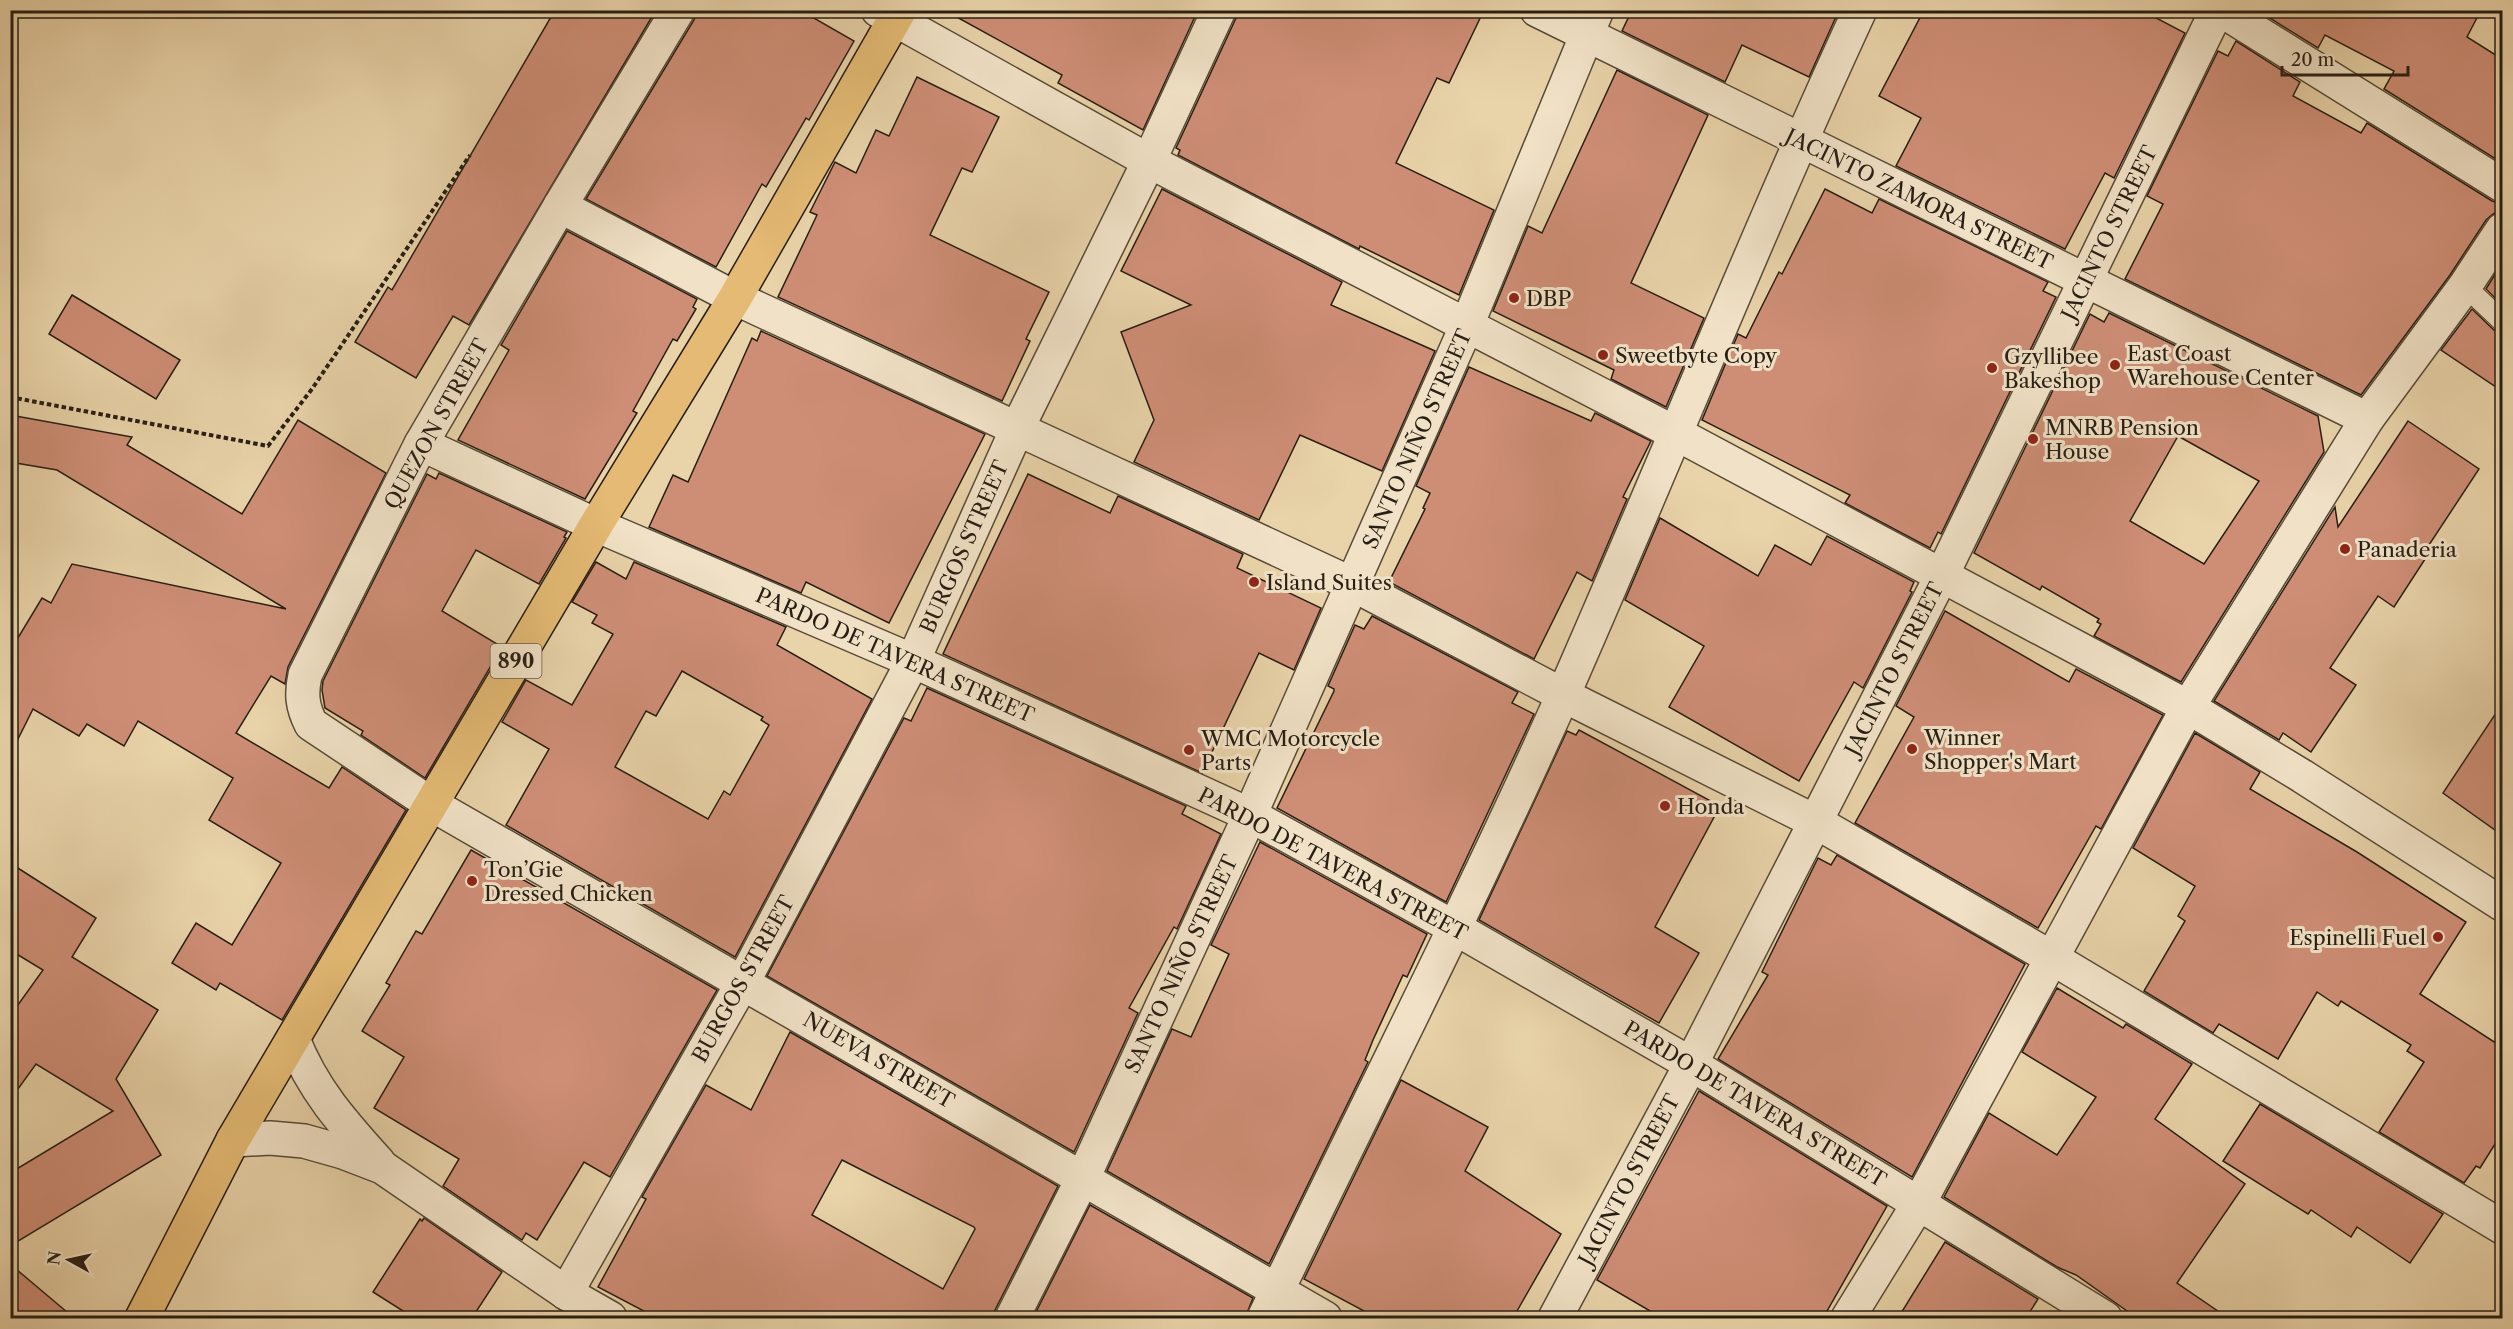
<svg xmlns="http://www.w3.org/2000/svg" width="2513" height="1329" viewBox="0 0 2513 1329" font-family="'Libre Caslon Text',serif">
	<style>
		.building { fill: #ce8e76; stroke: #281e13; stroke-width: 1.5; fill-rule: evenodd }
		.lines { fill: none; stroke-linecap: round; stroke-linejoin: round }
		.service-casing { stroke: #584b38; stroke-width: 22 }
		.minor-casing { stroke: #584b38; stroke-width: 36 }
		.primary-casing { stroke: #281e13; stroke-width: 36 }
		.path { stroke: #281e13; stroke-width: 4; stroke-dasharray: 4.5 3; stroke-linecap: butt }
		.service { stroke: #f1e2c7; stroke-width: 20 }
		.minor { stroke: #f1e2c7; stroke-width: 33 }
		.primary { stroke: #e4ba74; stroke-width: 33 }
		.poi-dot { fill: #8f2418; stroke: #f1e2c7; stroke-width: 2 }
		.labels { text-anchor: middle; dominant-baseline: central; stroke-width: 6; stroke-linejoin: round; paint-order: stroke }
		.shield { fill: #f1e2c7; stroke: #645949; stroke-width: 1.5 }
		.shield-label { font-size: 20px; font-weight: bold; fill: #281e13 }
		.street-label { font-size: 21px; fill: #281e13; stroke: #f1e2c7 }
		.poi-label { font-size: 21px; fill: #281e13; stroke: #f1e2c7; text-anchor: start }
	</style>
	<rect width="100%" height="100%" fill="#e9d3a9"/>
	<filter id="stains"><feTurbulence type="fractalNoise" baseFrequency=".00333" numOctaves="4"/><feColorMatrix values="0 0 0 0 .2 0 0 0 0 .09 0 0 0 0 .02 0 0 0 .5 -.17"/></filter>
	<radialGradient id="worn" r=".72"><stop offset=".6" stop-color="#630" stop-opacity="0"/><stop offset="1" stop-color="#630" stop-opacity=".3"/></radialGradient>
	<g class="building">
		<polygon points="555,10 656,10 469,325 453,316 416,378 355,342 388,287 392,290"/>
		<polygon points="697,10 800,10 854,41 809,120 806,118 766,187 762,184 716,267 586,199 694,20"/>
		<polygon points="944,10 1198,10 1143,130 1058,83 1062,75"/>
		<polygon points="1237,10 1484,10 1449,83 1437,78 1396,163 1494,210 1459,295 1360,246 1359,249 1178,155 1180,150 1176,148 1236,18"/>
		<polygon points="1632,10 1839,10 1809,77 1742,45 1725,82 1622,31"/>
		<polygon points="1924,10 2141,10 2185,33 2114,178 2105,173 2065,249 1896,166 1921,118 1879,96"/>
		<polygon points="2257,10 2481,10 2467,37 2502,59 2502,163 2384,89 2394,71 2325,35 2318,48"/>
		<polygon points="2236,41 2300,82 2293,96 2361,133 2367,123 2492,201 2502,204 2502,211 2493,214 2486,220 2450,275 2361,395 2125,279 2163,204 2147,196 2218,51 2228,56"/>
		<polygon points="1617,70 1708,115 1631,283 1704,318 1666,407 1611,379 1614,370 1493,311 1528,226 1542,233"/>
		<polygon points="917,77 999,117 972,172 962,168 930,235 1049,292 1026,339 1030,341 1002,401 778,297 817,215 810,212 835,162 856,173 876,130 889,136"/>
		<polygon points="1162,189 1342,282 1331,305 1435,351 1382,471 1300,435 1259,520 1134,462 1154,420 1121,332 1191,305 1121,271"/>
		<polygon points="1825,189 1872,213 1879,199 2048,282 2043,291 2056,297 1941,534 1938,532 1930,548 1845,503 1850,495 1702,420 1738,334 1746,338 1779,272 1782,274"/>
		<polygon points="567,231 697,299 693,307 696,309 677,341 673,339 633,411 637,413 585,499 458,440 509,350 501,345"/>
		<polygon points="2502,263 2502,305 2486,289"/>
		<polygon points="72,295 180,360 156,399 49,334"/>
		<polygon points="2472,309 2494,330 2502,333 2502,391 2441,350"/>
		<path d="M2109,313L2318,416L2324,452L2181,682L2094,636L2101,624L2097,622L2099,619L2042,586L2040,590L1974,553L2090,314L2104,322ZM2178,436L2259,481L2204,564L2130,521Z"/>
		<polygon points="761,331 985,434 889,623 806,582 801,593 649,527 673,475 688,482 752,338 757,341"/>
		<polygon points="1469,367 1591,421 1595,413 1651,441 1623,497 1627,499 1592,581 1577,572 1534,659 1389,582 1425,509 1423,508 1430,493 1416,486"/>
		<polygon points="10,415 132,437 127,445 242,514 298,420 386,473 288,667 285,684 271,676 236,733 329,788 342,767 406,810 282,1020 220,983 216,990 172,963 196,923 232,945 281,863 209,820 233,778 138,721 124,746 87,724 79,736 33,709 10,755 10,651 42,598 51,603 72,564 286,609 57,470 10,462"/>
		<polygon points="2408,421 2479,469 2425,551 2429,553 2394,607 2378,596 2330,668 2356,685 2311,752 2283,733 2279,740 2214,701 2335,507 2338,527"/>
		<polygon points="439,473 567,532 564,537 566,538 539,584 476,550 442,611 502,647 425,778 361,735 363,731 325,708 322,690 323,681 427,474 436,479"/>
		<polygon points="1028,474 1110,513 1118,496 1243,554 1237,568 1321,608 1294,670 1259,653 1202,773 943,654"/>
		<polygon points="1660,518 1758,576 1775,545 1811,565 1827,536 1914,582 1910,591 1912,592 1863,688 1854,682 1799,781 1669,707 1704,646 1625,600"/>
		<path d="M596,562L626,579L634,562L786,627L777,645L872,699L735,957L506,825L549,749L502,722L526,680L572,705L613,634L592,623L597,615L572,602ZM682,671L763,717L761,720L769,725L730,795L724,791L708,819L615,767L646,711L656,716Z"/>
		<polygon points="1945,611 2069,682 2076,669 2163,715 2101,829 2096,826 2038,928 1855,823 1914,717 1896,706"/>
		<polygon points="1372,616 1518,692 1512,703 1534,714 1446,902 1277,808 1334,691 1334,689 1328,686 1355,625 1364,629"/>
		<polygon points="927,688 1186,806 1182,814 1221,834 1177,929 1174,927 1129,1008 1138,1013 1074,1152 767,976 904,718 911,721"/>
		<polygon points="2502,704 2502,835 2443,793"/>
		<polygon points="1579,730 1720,806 1655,927 1699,953 1659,1023 1479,920 1567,731 1576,735"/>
		<polygon points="2195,733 2260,772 2250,789 2357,852 2466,922 2420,994 2502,1047 2502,1133 2480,1168 2476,1166 2464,1183 2379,1132 2424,1062 2407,1051 2411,1045 2341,1001 2338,1006 2317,992 2278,1059 2219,1024 2213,1033 2144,991 2185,921 2178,916 2195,886 2133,848"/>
		<polygon points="1260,842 1427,934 1407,977 1403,975 1373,1040 1365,1060 1368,1062 1269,1264 1107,1171 1172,1029 1191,1037 1229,954 1211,945"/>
		<polygon points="471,850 717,990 610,1177 584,1162 537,1240 526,1233 522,1240 443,1186 459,1159 374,1108 404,1057 362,1031 390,985 386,983 416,931 422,934"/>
		<polygon points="1837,855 2025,964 1912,1177 1718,1059 1768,975 1762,972 1818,858 1831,865"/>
		<polygon points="10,863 96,918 72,957 158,1010 116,1079 161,1155 10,1246 10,1173 113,1111 36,1064 10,1100 10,1016 43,970 10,950"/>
		<polygon points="2057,988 2123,1028 2126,1024 2192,1064 2155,1119 2245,1184 2177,1283 2228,1318 2137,1318 2076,1275 2057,1267 1944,1197 1989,1113 2057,1155 2096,1097 2022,1052"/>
		<path d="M790,1032L1058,1186L995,1310L993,1318H657L598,1287L646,1199L642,1197L706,1085L751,1110ZM842,1160L974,1227L975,1229L943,1289L812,1215Z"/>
		<polygon points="1401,1080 1488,1127 1465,1171 1561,1234 1513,1318 1377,1318 1304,1279"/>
		<polygon points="1699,1091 1887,1206 1823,1318 1662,1318 1597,1280"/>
		<polygon points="2260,1104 2443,1214 2410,1263 2357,1227 2351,1237 2311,1210 2308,1214 2223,1161"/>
		<polygon points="1090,1205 1253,1298 1245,1318 1033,1318"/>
		<polygon points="424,1218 502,1272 472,1318 414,1318 373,1292 420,1219 422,1221"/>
		<polygon points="1945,1242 2038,1299 2026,1318 1898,1318"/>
		<polygon points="10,1264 74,1318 10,1318"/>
	</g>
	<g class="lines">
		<g class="service-casing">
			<polyline id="service" points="2465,286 2502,321"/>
		</g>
		<g class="minor-casing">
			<g id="minor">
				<path d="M678,10L560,206L421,444L305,675C301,694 302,706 311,724L431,804L1325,1318"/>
				<polyline points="878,10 1149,161 1677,434 2188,707 2302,776 2502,904"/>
				<polyline points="1537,10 2367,419"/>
				<polyline points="2221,10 2502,185"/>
				<polyline points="560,206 735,298 1352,584 1563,695 1816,822 2052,958 2502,1227"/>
				<polyline points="421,444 596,525 913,661 1250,815 1455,928 1691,1064 2105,1318"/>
				<path d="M293,1039C313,1090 343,1123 379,1163"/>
				<polyline points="233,1140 270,1138 304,1141 343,1152 382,1167 566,1293 610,1318"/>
				<polyline points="566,1293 743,982 913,661 1017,429 1149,161 1219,10"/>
				<polyline points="1012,1318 1083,1178 1250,815 1467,325 1597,10"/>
				<path d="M1264,1318C1364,1110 1470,904 1564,693C1664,466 1756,235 1860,10"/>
				<polyline points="1555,1318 1691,1064 1942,575 2217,10"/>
				<polyline points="1848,1318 1919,1203 2188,707 2367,419 2465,286 2502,230"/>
			</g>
		</g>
		<g class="primary-casing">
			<polyline id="primary" points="142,1318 233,1140 596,525 735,298 900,10"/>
		</g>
		<polyline class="path" points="10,397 268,446 312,389 470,155"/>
		<use href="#service" class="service"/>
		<use href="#minor" class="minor"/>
		<use href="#primary" class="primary"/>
	</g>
	<g class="poi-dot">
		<circle cx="1514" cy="298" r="6"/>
		<circle cx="1603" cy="355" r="6"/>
		<circle cx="2115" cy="365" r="6"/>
		<circle cx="1992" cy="368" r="6"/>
		<circle cx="2033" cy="439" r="6"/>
		<circle cx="2345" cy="549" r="6"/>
		<circle cx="1254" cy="582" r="6"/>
		<circle cx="1912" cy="749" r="6"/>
		<circle cx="1189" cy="750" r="6"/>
		<circle cx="1665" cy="806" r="6"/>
		<circle cx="472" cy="881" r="6"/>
		<circle cx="2438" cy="937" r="6"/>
	</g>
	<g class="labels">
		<rect class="shield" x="490.5" y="644" width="51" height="34" rx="4.5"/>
		<g class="shield-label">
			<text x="516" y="661">890</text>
		</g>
		<g class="street-label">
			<text transform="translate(1919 199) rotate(26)">JACINTO ZAMORA STREET</text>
			<text transform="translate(2109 233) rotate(-64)">JACINTO STREET</text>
			<text transform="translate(436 424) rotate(-61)">QUEZON STREET</text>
			<text transform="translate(1417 439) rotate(-66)">SANTO NIÑO STREET</text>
			<text transform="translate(964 547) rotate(-66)">BURGOS STREET</text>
			<text transform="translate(895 655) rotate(24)">PARDO DE TAVERA STREET</text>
			<text transform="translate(1894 669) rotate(-63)">JACINTO STREET</text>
			<text transform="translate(1333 864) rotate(28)">PARDO DE TAVERA STREET</text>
			<text transform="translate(1181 964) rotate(-65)">SANTO NIÑO STREET</text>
			<text transform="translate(743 979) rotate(-61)">BURGOS STREET</text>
			<text transform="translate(879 1060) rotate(30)">NUEVA STREET</text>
			<text transform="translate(1755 1104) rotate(31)">PARDO DE TAVERA STREET</text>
			<text transform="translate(1629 1180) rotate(-62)">JACINTO STREET</text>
		</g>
		<g class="poi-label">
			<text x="1526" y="298">DBP</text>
			<text x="2127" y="353">East Coast<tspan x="2127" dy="24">Warehouse Center</tspan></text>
			<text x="1615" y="355">Sweetbyte Copy</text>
			<text x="2004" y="356">Gzyllibee<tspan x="2004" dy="24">Bakeshop</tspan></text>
			<text x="2045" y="427">MNRB Pension<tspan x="2045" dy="24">House</tspan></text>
			<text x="2357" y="549">Panaderia</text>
			<text x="1266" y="582">Island Suites</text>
			<text x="1924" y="737">Winner<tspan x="1924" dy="24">Shopper's Mart</tspan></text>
			<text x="1201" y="738">WMC Motorcycle<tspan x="1201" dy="24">Parts</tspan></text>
			<text x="1677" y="806">Honda</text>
			<text x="484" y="869">Ton’Gie<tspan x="484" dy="24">Dressed Chicken</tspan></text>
			<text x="2426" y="937" text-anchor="end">Espinelli Fuel</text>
		</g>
	</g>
	<rect width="2513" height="1329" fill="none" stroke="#e9d3a9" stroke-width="36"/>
	<rect x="12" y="12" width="2489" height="1305" fill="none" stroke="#281e13" stroke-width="3"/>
	<rect x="18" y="18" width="2477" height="1293" fill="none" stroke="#281e13" stroke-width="1.5"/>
	<g transform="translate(69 1260) rotate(278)" stroke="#f1e2c7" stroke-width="4.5" paint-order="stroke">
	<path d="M0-4.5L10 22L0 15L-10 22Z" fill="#281e13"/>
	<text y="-9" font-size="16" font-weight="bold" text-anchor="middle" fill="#281e13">N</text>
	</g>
	<path d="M2282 66v9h126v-9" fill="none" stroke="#281e13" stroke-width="3"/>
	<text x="2291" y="66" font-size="18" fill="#281e13" stroke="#f1e2c7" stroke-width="4.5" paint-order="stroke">20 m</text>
	<rect width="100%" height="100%" filter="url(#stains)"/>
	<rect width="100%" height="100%" fill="url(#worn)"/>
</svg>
